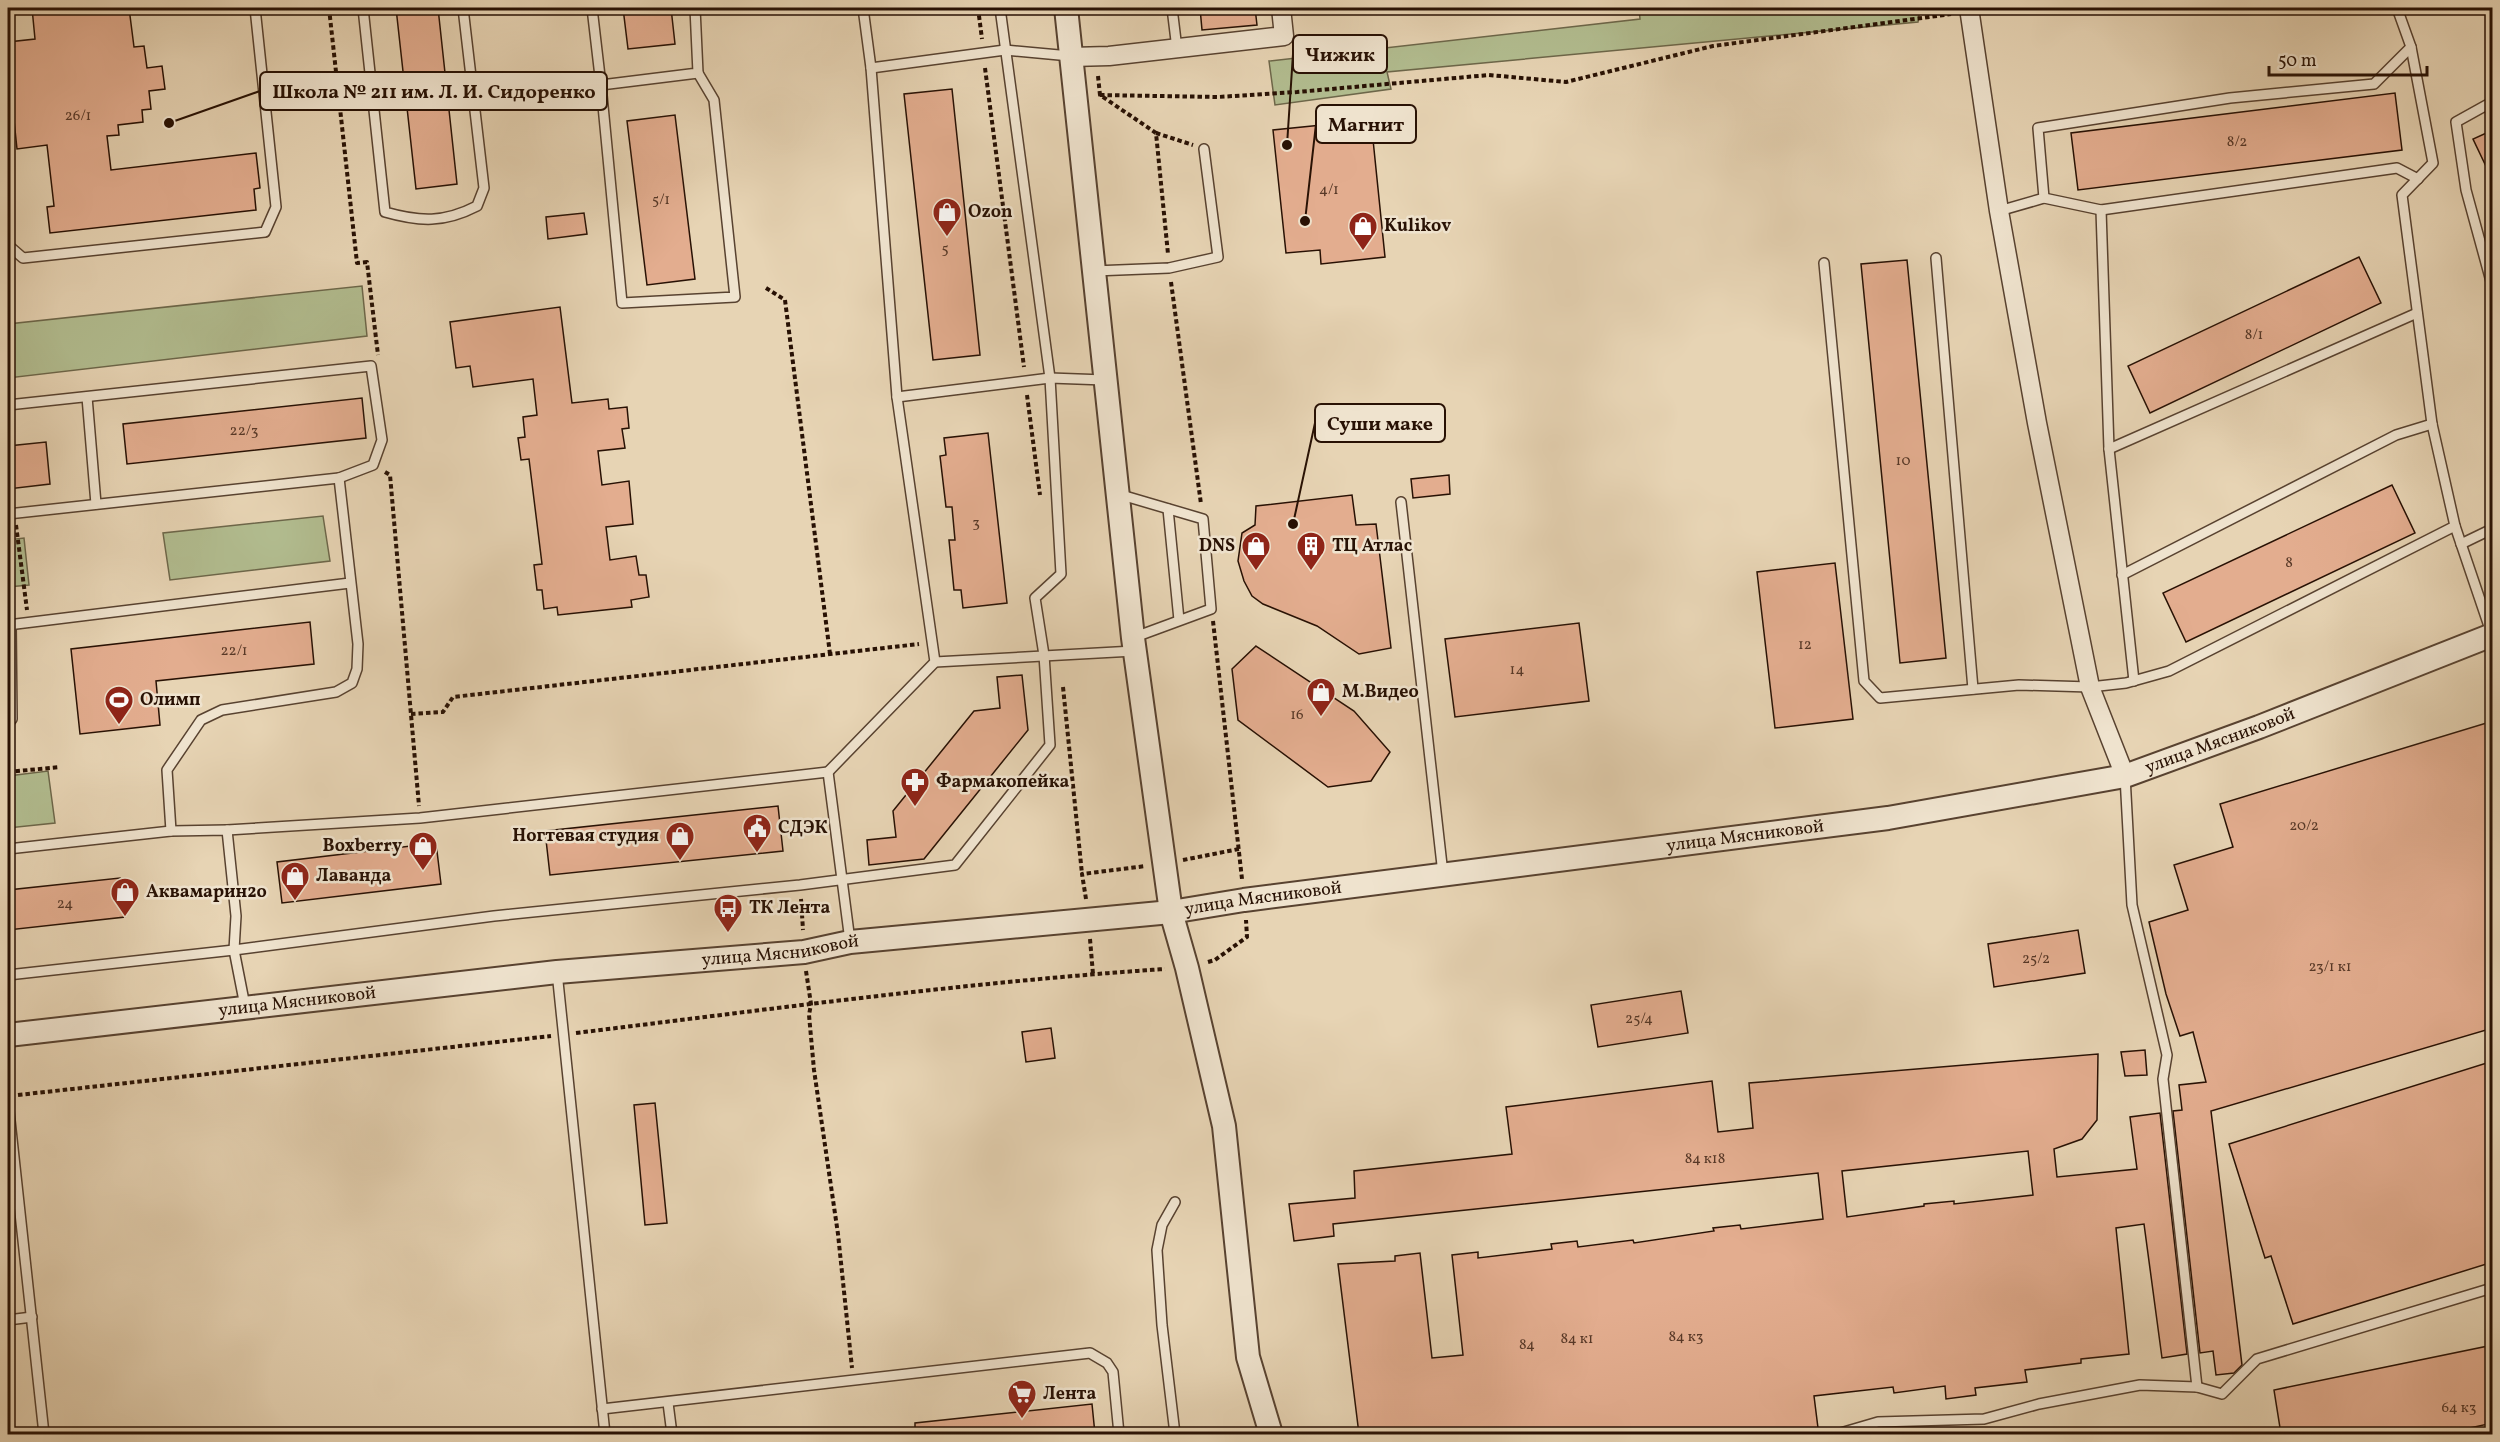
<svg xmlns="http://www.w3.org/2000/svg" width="2500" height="1442" viewBox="0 0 2500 1442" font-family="Vollkorn,serif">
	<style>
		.green { fill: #b2bd90; stroke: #6d674a; stroke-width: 1.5 }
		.building { fill: #e3ad8f; stroke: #281104; stroke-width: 1.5; fill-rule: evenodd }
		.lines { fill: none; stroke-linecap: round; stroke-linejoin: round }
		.service-casing { stroke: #584230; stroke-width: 12 }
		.minor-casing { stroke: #584230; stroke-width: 21 }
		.tertiary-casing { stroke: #584230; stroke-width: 26 }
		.path { stroke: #281104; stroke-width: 4; stroke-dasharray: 4.5 3; stroke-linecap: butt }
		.service { stroke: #efe3ce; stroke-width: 9 }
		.minor { stroke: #efe3ce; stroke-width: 18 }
		.tertiary { stroke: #efe3ce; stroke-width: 22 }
		.labels { text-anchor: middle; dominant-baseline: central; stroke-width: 5; stroke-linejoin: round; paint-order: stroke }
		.number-label { font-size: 15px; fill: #573827 }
		.poi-label { font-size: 18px; font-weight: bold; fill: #281104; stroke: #efe3ce; text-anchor: start }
		.street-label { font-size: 18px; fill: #281104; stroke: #efe3ce }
		.leader { fill: none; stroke: #281104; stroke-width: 2 }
		.callout-dot { fill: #281104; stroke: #efe3ce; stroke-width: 2 }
		.callout { fill: #efe3ce; stroke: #281104; stroke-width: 2 }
		.callout-label { font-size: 20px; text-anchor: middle; font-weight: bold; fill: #281104 }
	</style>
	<rect width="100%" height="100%" fill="#e7d4b4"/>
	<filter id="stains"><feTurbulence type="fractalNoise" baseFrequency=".00333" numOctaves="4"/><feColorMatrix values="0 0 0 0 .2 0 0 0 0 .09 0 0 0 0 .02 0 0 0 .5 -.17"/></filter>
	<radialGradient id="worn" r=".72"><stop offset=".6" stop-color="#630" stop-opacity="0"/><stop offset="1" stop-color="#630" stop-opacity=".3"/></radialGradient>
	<g class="green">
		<polygon points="1639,8 1711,8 1712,11 1745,8 1920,8 1918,22 1387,72 1391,89 1275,105 1269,61 1640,19"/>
		<polygon points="362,286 367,336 8,378 8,324"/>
		<polygon points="323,516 330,561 170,580 163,533"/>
		<polygon points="24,538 29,585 8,587 8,540"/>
		<polygon points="48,771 55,823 8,828 8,776"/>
	</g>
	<g class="building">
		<polygon points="32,8 129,8 134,47 144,46 147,68 162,66 165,89 149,91 151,109 142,110 143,122 118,125 119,135 107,136 111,170 256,153 260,188 254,189 256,210 50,233 47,207 54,206 47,145 17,149 8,62 8,42 35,39"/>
		<polygon points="396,8 438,8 457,184 416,189"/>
		<polygon points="623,8 671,8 675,44 628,49"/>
		<polygon points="1200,8 1255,8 1257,25 1202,30"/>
		<polygon points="952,89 980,355 933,360 904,94"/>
		<polygon points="2395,93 2402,150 2078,190 2071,133"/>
		<polygon points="675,115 695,279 647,285 627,121"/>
		<polygon points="1371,120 1385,257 1321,264 1320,250 1286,253 1273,130"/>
		<polygon points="2493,130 2493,181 2473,139"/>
		<polygon points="584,213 587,234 548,239 546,217"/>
		<polygon points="2359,257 2381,303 2150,413 2128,366"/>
		<polygon points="1907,260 1946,658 1900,663 1861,264"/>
		<polygon points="560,307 572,403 608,399 609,409 627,407 629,428 622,429 625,448 598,451 602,485 629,481 633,524 606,527 610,560 636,556 639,575 646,575 649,597 631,600 632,607 558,615 557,607 544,609 542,590 537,590 534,565 542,564 529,459 521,460 518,438 525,437 523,417 537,415 533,379 473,387 470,366 456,368 450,322"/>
		<polygon points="362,398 366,438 127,464 123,424"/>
		<polygon points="988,433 1007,603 963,608 961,590 954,590 949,540 955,540 952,507 946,507 940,456 946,455 944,438"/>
		<polygon points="46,442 50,484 8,489 8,446"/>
		<polygon points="1449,475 1450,494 1413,498 1411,479"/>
		<polygon points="2392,485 2415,533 2186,642 2163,593"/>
		<polygon points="1352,495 1356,525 1376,524 1391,648 1359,654 1317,626 1263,604 1252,596 1244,581 1238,561 1242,533 1255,525 1256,506"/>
		<polygon points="1835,563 1853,719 1775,728 1757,572"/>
		<polygon points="310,622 314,664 156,681 160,725 80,734 71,649"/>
		<polygon points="1579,623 1589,701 1455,717 1445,639"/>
		<polygon points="1256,646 1354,711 1390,752 1371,781 1328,787 1238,720 1232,669"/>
		<polygon points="1022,675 1028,730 924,859 869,865 867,840 896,837 893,811 974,711 1000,708 997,677"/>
		<polygon points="2493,721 2493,773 2487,774 2493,791 2493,1028 2211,1111 2242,1365 2234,1373 2216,1375 2213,1351 2200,1353 2173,1111 2182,1110 2179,1085 2206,1082 2193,1032 2180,1036 2166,994 2149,922 2188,910 2174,865 2233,847 2220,804"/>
		<polygon points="778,806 783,851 550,875 545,831"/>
		<polygon points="436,843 441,884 282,903 277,862"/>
		<polygon points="120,878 125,917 8,930 8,890"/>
		<polygon points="2078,930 2085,973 1994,987 1988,944"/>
		<polygon points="1681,991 1688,1033 1598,1047 1591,1005"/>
		<polygon points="1051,1028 1055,1058 1026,1062 1022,1032"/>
		<polygon points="2145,1050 2147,1075 2125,1076 2121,1052"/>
		<path d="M2098,1054L2097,1120L2082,1139L2054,1149L2057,1177L2137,1169L2130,1117L2160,1113L2187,1354L2162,1358L2144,1224L2116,1228L2129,1354L2081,1359V1363L2025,1370L2027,1382L1975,1388L1976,1395L1946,1399L1945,1386L1894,1393L1893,1387L1814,1396L1818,1428L1768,1434H1359L1338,1264L1395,1261V1256L1420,1253L1432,1358L1463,1355L1452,1255L1478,1252V1258L1552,1249L1551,1244L1577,1241L1578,1247L1633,1240L1634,1243L1714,1231L1713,1228L1740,1225L1741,1229L1823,1219L1818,1173L1333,1224L1334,1236L1294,1241L1289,1204L1355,1198L1354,1171L1512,1154L1506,1107L1712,1081L1718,1132L1753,1128L1749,1083ZM2028,1151L2033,1195L1954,1204V1201L1924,1204V1206L1847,1217L1842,1171Z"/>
		<polygon points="2493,1061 2493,1262 2293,1324 2271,1256 2265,1258 2229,1144"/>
		<polygon points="655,1103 667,1223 645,1225 634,1105"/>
		<polygon points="2493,1345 2493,1423 2442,1434 2281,1434 2274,1390"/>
		<polygon points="1092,1404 1095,1434 915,1434 915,1423"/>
	</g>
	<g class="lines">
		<g class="service-casing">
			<g id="service">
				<path d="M363,8L385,212C420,222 444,223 477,206L484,188L463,8"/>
				<polyline points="592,8 601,85 698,73 695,8"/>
				<polyline points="863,8 871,68 1005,50 1070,56"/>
				<polyline points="1172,8 1177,49"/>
				<polyline points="601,85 622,303 735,297 714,100 698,73"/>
				<polyline points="2492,102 2456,122 2466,190 2492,285"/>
				<polyline points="2044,198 2101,210 2397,168 2418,179"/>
				<polyline points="2101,210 2109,449 2134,681"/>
				<polyline points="1999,211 2044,198 2038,128 2230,98 2374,84 2411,47 2397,8"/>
				<polyline points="8,245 23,258 265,232 276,207 255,8"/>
				<polyline points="1936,258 1973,689"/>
				<polyline points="1824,263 1864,681 1880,698 2019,685 2090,687 2126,683 2169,671 2455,526 2432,424 2402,195 2433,163 2411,47"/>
				<polyline points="1094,271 1169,268 1218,257 1204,149"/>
				<polyline points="87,397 96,504"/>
				<polyline points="897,397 1050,378 1105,380"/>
				<polyline points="8,405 371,366 382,440 373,465 339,478"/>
				<polyline points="2109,449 2417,313"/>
				<polyline points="1118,494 1203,519 1211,609 1135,637"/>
				<polyline points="1401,502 1443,874"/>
				<polyline points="1168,509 1179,620"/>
				<polyline points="8,514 339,478 358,644 357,669 352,683 336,692 222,710 201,720 167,770 171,831"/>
				<polyline points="2455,526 2492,635"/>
				<polyline points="2461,544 2492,529"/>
				<polyline points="2122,575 2396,435 2432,424"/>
				<polyline points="8,625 350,583"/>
				<polyline points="935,662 1134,651"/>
				<polyline points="8,724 12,719 11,624"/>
				<polyline points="828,772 935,662 897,397 871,68"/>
				<polyline points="2125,776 2132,905 2167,1055 2163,1079 2197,1387"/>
				<polyline points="227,830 420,818 828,772 850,941"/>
				<polyline points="8,849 171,831 227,830 236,916 234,950 245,1006"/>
				<polyline points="557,972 605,1434"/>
				<polyline points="8,975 234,950 494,916 800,885 955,865 1050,745 1044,655 1035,598 1061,574 1050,378 1000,8"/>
				<polyline points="8,1102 44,1434"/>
				<polyline points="1175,1202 1162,1225 1157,1250 1162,1325 1175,1434"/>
				<polyline points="8,1320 32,1317"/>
				<polyline points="668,1403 672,1434"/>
				<polyline points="602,1409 1090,1353 1107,1363 1113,1372 1119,1434"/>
				<polyline points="1837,1434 1878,1422 1984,1419 2039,1404 2140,1385 2197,1387 2222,1394 2257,1359 2492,1288"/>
			</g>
		</g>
		<g class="minor-casing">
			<g id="minor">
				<polyline points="1969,8 1999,211 2037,423 2090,687 2125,776"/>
				<polyline points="1071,57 1109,56 1284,36 1281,8"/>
			</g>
		</g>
		<g class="tertiary-casing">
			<g id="tertiary">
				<polyline points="1066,8 1133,638 1171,912 1187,968 1224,1126 1248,1357 1271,1434"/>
				<path id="s1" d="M8,1035L557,972L804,952L850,942L1171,912L1244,900L1888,818L2125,776L2259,727L2492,635"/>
			</g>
		</g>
		<g class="path">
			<polyline points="329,8 357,263 367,262 378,355"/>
			<polyline points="978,8 982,39"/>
			<polyline points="985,68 1024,367"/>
			<polyline points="1098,76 1100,95 1156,133 1168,254"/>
			<polyline points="1100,95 1218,97 1297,92 1489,75 1566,82 1713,46 1951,14"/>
			<polyline points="1156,133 1193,145"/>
			<polyline points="1171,282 1201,504"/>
			<polyline points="766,288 785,300 830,654"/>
			<polyline points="1027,395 1040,495"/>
			<polyline points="385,472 390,475 419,806"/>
			<polyline points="16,525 27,610"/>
			<polyline points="1213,621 1242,879"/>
			<polyline points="1063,687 1082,874"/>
			<polyline points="411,714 443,712 453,697 919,644"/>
			<polyline points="8,772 60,767"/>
			<polyline points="1183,860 1239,849"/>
			<polyline points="801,899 803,930"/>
			<polyline points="1086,899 1082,874 1146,866"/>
			<polyline points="1090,939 1093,974"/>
			<polyline points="1208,962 1215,960 1247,937 1246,920"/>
			<polyline points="806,971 811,1004 809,1015 814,1070 838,1234 852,1368"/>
			<path d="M576,1033C772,1009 968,982 1165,969"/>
			<polyline points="18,1095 551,1036"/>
		</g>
		<use href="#service" class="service"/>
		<use href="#minor" class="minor"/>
		<use href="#tertiary" class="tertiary"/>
	</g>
	<defs>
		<g id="shop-pin" transform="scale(1.5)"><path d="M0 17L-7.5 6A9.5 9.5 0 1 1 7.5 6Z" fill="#8f2418" stroke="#efe3ce"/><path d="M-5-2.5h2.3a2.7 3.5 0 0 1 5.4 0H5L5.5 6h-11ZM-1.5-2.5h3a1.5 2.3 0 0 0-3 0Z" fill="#fff"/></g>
		<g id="building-pin" transform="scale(1.5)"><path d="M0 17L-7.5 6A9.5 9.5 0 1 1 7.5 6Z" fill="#8f2418" stroke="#efe3ce"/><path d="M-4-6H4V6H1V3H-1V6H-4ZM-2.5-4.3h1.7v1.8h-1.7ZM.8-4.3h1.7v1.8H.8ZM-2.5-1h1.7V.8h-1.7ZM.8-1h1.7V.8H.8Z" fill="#fff"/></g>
		<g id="stadium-pin" transform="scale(1.5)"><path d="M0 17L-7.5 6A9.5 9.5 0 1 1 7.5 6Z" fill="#8f2418" stroke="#efe3ce"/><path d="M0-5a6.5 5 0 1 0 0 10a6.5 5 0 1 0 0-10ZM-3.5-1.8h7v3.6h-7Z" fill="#fff"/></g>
		<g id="pharmacy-pin" transform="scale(1.5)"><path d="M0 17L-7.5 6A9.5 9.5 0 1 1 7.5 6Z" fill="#8f2418" stroke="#efe3ce"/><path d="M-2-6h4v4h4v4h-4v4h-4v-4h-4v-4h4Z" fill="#fff"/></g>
		<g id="civic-pin" transform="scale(1.5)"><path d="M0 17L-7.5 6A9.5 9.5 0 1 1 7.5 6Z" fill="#8f2418" stroke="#efe3ce"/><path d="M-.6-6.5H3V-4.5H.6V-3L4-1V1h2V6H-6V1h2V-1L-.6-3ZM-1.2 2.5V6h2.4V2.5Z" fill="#fff"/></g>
		<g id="bus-pin" transform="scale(1.5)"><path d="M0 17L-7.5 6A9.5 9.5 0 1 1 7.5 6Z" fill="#8f2418" stroke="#efe3ce"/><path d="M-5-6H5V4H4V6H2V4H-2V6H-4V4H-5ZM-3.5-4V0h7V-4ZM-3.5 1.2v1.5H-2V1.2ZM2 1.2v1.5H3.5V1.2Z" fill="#fff"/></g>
		<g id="supermarket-pin" transform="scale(1.5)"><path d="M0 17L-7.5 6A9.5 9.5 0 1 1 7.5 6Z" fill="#8f2418" stroke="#efe3ce"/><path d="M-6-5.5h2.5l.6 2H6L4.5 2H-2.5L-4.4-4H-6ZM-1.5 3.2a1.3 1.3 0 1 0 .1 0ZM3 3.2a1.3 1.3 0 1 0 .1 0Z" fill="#fff"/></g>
	</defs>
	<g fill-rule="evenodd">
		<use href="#shop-pin" x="947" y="212"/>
		<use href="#shop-pin" x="1363" y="226"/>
		<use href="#shop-pin" x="1256" y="546"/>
		<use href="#building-pin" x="1311" y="546"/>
		<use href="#shop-pin" x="1321" y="692"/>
		<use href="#stadium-pin" x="119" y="700"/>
		<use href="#pharmacy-pin" x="915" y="782"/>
		<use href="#civic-pin" x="757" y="828"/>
		<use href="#shop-pin" x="680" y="836"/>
		<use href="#shop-pin" x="423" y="846"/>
		<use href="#shop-pin" x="295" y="876"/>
		<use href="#shop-pin" x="125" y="892"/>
		<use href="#bus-pin" x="728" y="908"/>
		<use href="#supermarket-pin" x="1022" y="1394"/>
	</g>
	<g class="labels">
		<g class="number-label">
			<text x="78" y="116">26/1</text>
			<text x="2237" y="142">8/2</text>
			<text x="1329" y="190">4/1</text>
			<text x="661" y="200">5/1</text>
			<text x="945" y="249">5</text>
			<text x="2254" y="335">8/1</text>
			<text x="244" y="431">22/3</text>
			<text x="1903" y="461">10</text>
			<text x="976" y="523">3</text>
			<text x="2289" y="563">8</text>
			<text x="1805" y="645">12</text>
			<text x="234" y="651">22/1</text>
			<text x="1517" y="670">14</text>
			<text x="1297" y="715">16</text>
			<text x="2304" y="826">20/2</text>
			<text x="65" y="904">24</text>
			<text x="2036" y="959">25/2</text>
			<text x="2330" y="967">23/1 к1</text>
			<text x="1639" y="1019">25/4</text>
			<text x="1705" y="1159">84 к18</text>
			<text x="1686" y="1337">84 к3</text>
			<text x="1577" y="1339">84 к1</text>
			<text x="1527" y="1345">84</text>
			<text x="2459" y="1408">64 к3</text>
		</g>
		<g class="poi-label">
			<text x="968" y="212">Ozon</text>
			<text x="1384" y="226">Kulikov</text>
			<text x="1235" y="546" text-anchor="end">DNS</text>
			<text x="1332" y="546">ТЦ Атлас</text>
			<text x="1342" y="692">М.Видео</text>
			<text x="140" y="700">Олимп</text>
			<text x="936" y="782">Фармакопейка</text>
			<text x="778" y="828">СДЭК</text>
			<text x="659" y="836" text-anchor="end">Ногтевая студия</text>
			<text x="402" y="846" text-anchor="end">Boxberry</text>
			<text x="316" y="876">Лаванда</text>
			<text x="146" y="892">Аквамарин2о</text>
			<text x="749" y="908">ТК Лента</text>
			<text x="1043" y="1394">Лента</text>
		</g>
		<g class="street-label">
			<text stroke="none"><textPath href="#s1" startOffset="2235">улица Мясниковой</textPath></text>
			<text stroke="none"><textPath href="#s1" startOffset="1749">улица Мясниковой</textPath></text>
			<text stroke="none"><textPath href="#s1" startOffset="1263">улица Мясниковой</textPath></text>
			<text stroke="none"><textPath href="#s1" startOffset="777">улица Мясниковой</textPath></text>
			<text stroke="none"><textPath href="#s1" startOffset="291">улица Мясниковой</textPath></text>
		</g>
	</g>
	<path class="leader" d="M1287 145L1293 54M169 123L260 91M1305 221L1316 124M1293 524L1315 423"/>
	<g class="callout-dot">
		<circle cx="1287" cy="145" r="6"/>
		<circle cx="169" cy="123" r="6"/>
		<circle cx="1305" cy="221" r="6"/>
		<circle cx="1293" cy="524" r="6"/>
	</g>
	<g class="callout">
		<rect x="1293" y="35" width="94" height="38" rx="6"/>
		<rect x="260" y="72" width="347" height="38" rx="6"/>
		<rect x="1316" y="105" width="100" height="38" rx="6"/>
		<rect x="1315" y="404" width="130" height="38" rx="6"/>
	</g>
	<g class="callout-label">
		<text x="1340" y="61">Чижик</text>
		<text x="434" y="98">Школа № 211 им. Л. И. Сидоренко</text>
		<text x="1366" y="131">Магнит</text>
		<text x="1380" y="430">Суши маке</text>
	</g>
	<rect width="2500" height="1442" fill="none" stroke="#e7d4b4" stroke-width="30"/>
	<rect x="9" y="9" width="2482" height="1424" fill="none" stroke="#281104" stroke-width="3"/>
	<rect x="15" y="15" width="2470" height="1412" fill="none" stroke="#281104" stroke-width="1.5"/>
	<path d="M2269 66v9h158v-9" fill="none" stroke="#281104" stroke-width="3"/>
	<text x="2278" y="66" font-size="18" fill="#281104" stroke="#efe3ce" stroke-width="4.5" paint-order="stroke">50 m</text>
	<rect width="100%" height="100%" filter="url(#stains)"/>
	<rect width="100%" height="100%" fill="url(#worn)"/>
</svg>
